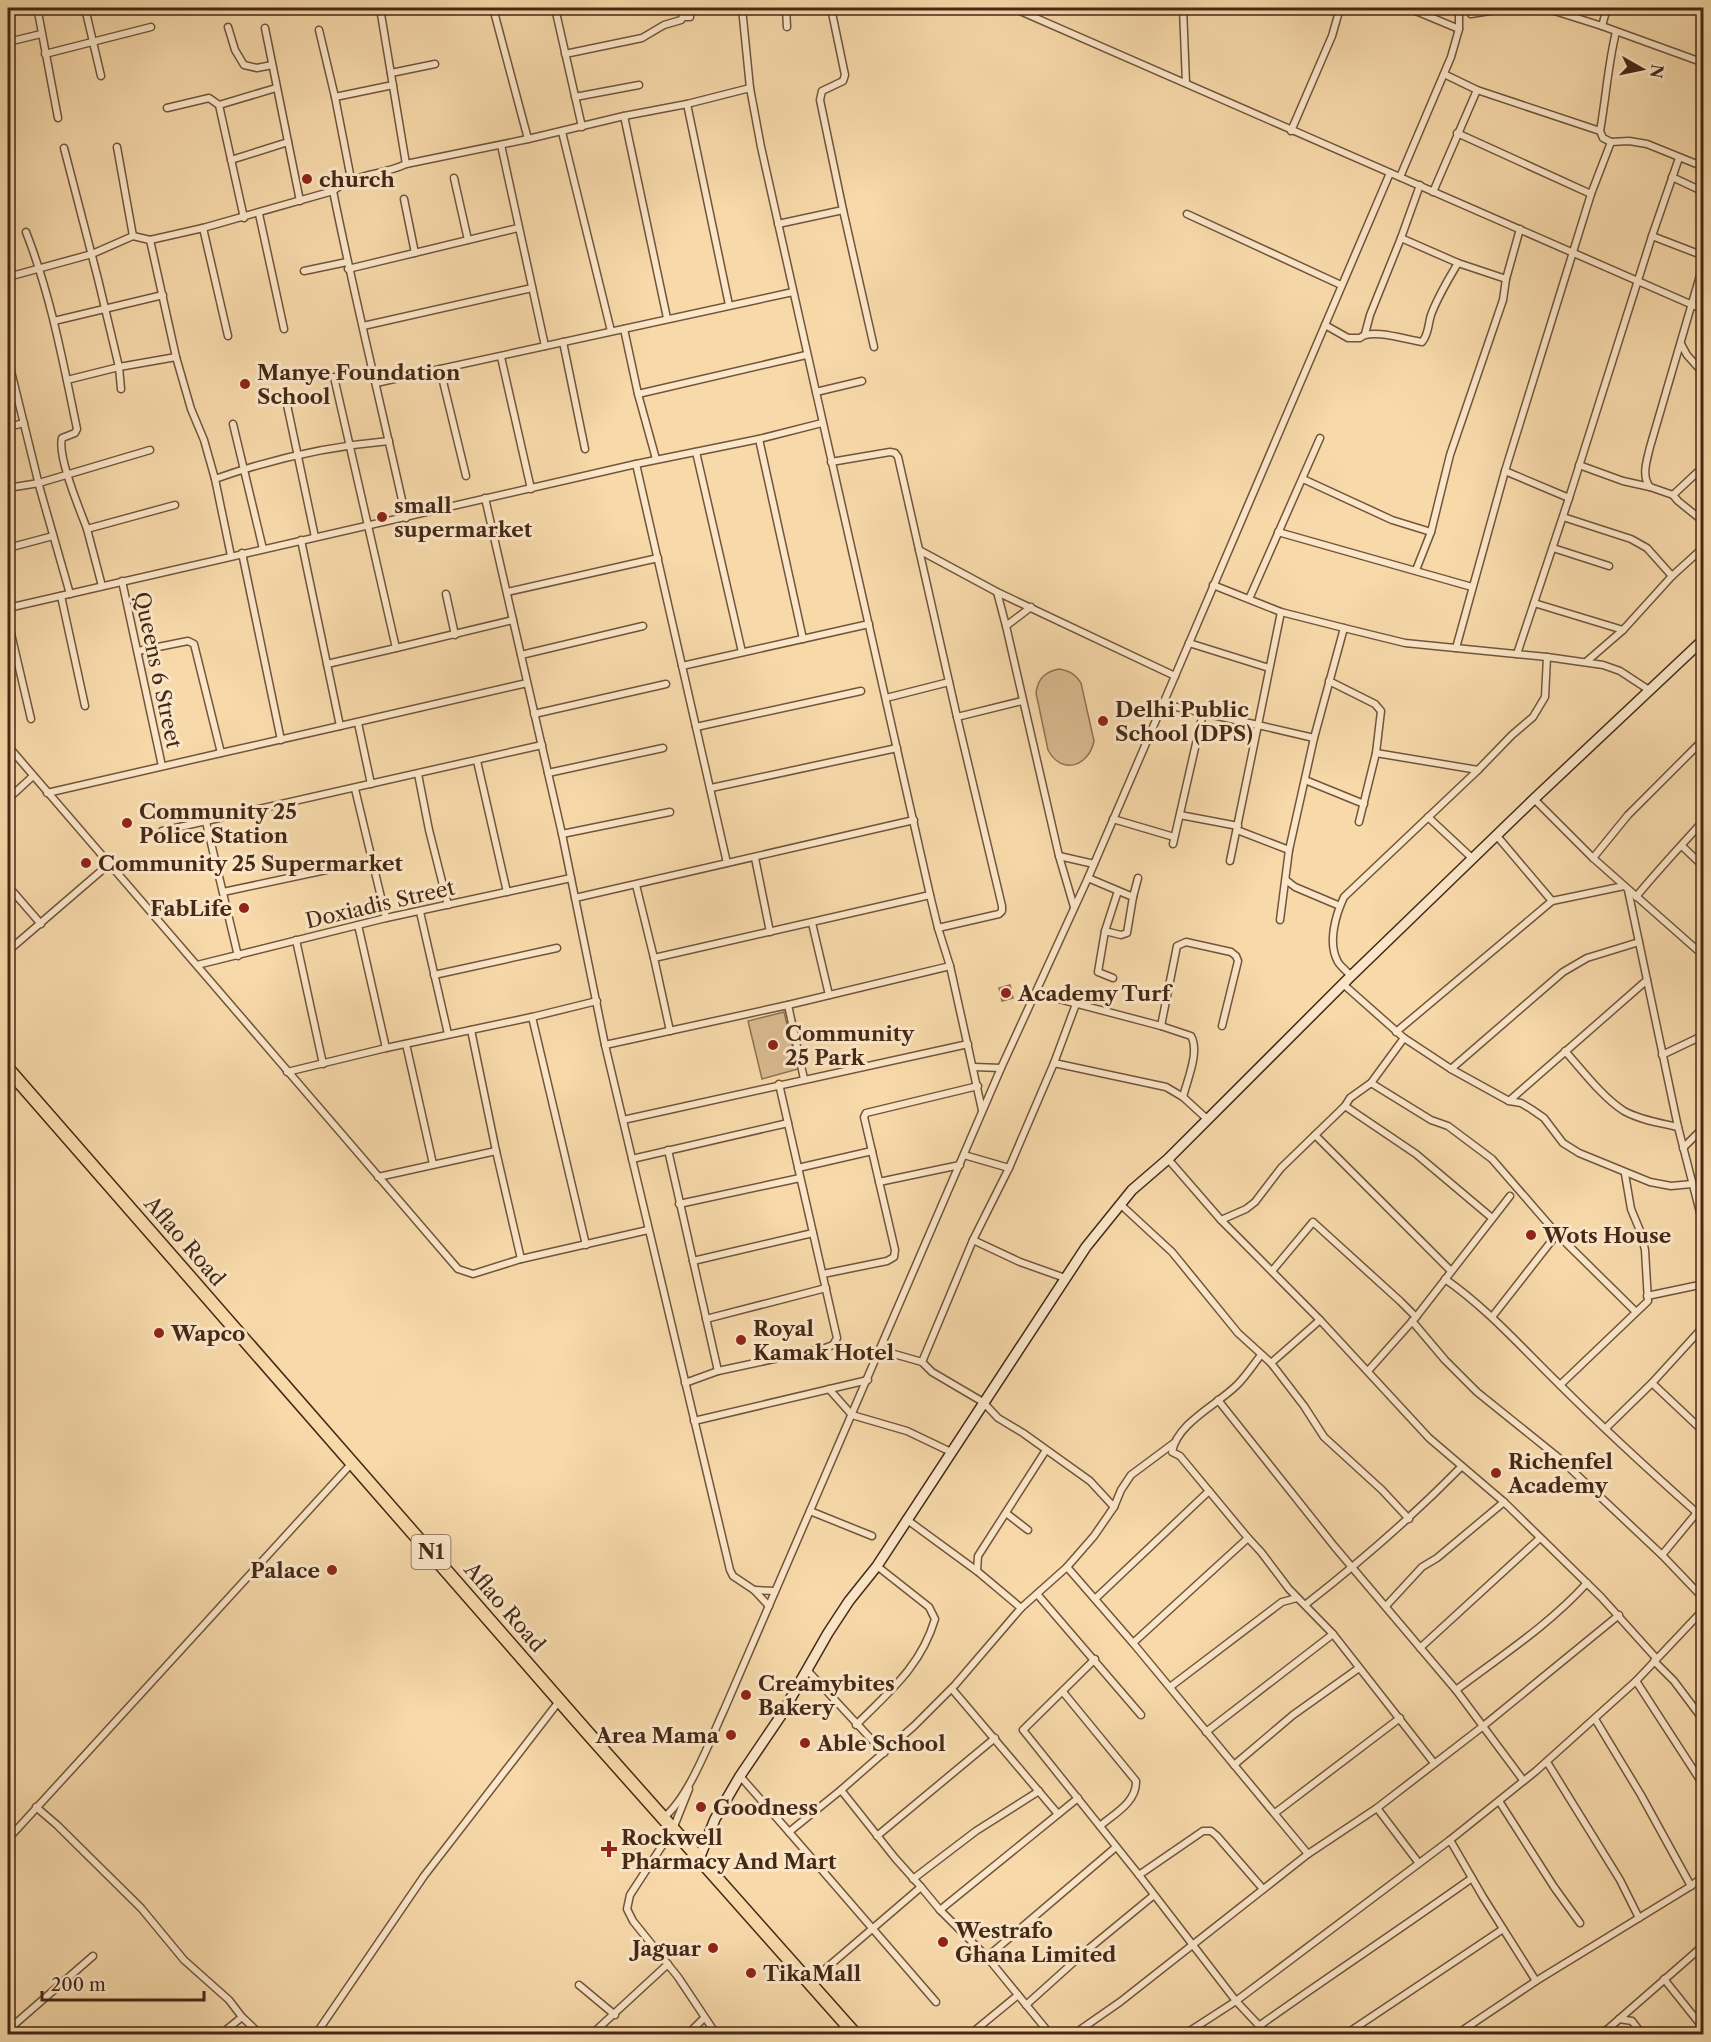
<svg xmlns="http://www.w3.org/2000/svg" width="1711" height="2042" viewBox="0 0 1711 2042" font-family="'Libre Caslon Text',serif">
	<style>
		.green { fill: #d9bb91; stroke: #8f7254; stroke-width: 1.5 }
		.lines { fill: none; stroke-linecap: round; stroke-linejoin: round }
		.street-casing { stroke: #72543b; stroke-width: 9 }
		.secondary-casing { stroke: #452816; stroke-width: 12 }
		.highway-casing { stroke: #452816; stroke-width: 15 }
		.street { stroke: #fae6c8; stroke-width: 6 }
		.secondary { stroke: #fae6c8; stroke-width: 9 }
		.highway { stroke: #f7d9aa; stroke-width: 12 }
		.poi-dot { fill: #8f2418; stroke: #fae6c8; stroke-width: 2 }
		.labels { text-anchor: middle; dominant-baseline: central; stroke-width: 6; stroke-linejoin: round; paint-order: stroke }
		.shield { fill: #fae6c8; stroke: #7b614b; stroke-width: 1.5 }
		.shield-label { font-size: 20px; font-weight: bold; fill: #452816 }
		.poi-label { font-size: 21px; font-weight: bold; fill: #452816; stroke: #fae6c8; text-anchor: start }
		.street-label { font-size: 21px; fill: #452816; stroke: #fae6c8 }
	</style>
	<rect width="100%" height="100%" fill="#f7d9aa"/>
	<filter id="stains"><feTurbulence type="fractalNoise" baseFrequency=".00333" numOctaves="4"/><feColorMatrix values="0 0 0 0 .2 0 0 0 0 .09 0 0 0 0 .02 0 0 0 .5 -.17"/></filter>
	<radialGradient id="worn" r=".72"><stop offset=".6" stop-color="#630" stop-opacity="0"/><stop offset="1" stop-color="#630" stop-opacity=".3"/></radialGradient>
	<g class="green">
		<path d="M1059,669C1070,671 1075,674 1081,683L1094,741C1089,766 1062,776 1048,750L1036,693C1038,678 1045,672 1059,669Z"/>
		<polygon points="1010,985 1013,998 1002,1001 999,988"/>
		<polygon points="784,1012 798,1069 762,1079 748,1021"/>
	</g>
	<g class="lines">
		<g class="street-casing">
			<g id="street">
				<polyline points="43,8 38,10 38,12 58,118"/>
				<polyline points="85,8 101,76"/>
				<polyline points="380,8 406,164"/>
				<polyline points="493,8 528,139"/>
				<polyline points="555,8 582,127"/>
				<polyline points="742,8 750,88"/>
				<polyline points="786,8 787,27"/>
				<polyline points="831,8 845,75 843,81 822,91 820,100 843,210"/>
				<polyline points="1013,8 1704,310"/>
				<polyline points="1183,8 1186,83"/>
				<polyline points="1403,8 1416,11 1418,8"/>
				<polyline points="1545,8 1602,26 1607,8"/>
				<polyline points="1416,11 1459,29"/>
				<polyline points="1471,14 1509,8"/>
				<polyline points="1602,26 1704,63"/>
				<polyline points="228,27 235,50 244,65 257,68 272,65"/>
				<polyline points="265,28 300,201"/>
				<polyline points="319,30 335,97 351,179"/>
				<polyline points="8,42 41,34"/>
				<polyline points="45,54 151,27"/>
				<polyline points="565,54 642,38 664,25 681,20 683,17 690,17 688,8"/>
				<polyline points="391,73 435,64"/>
				<polyline points="1444,74 1477,90 1600,131 1603,138 1611,142 1629,141 1647,144 1704,167"/>
				<polyline points="335,97 393,85"/>
				<polyline points="575,97 639,85"/>
				<polyline points="687,104 729,305"/>
				<polyline points="219,105 276,88"/>
				<polyline points="167,108 209,98 219,105 244,218"/>
				<polyline points="624,116 667,318"/>
				<polyline points="1291,131 1332,36 1340,8"/>
				<path d="M1600,131C1606,98 1608,64 1616,32"/>
				<polyline points="562,132 611,331"/>
				<polyline points="1457,133 1591,194"/>
				<polyline points="1611,142 1591,194 1505,471 1569,498 1652,236 1679,158"/>
				<polyline points="501,145 545,346"/>
				<polyline points="117,147 133,236"/>
				<polyline points="64,148 98,279 119,367 121,389"/>
				<polyline points="231,160 288,142"/>
				<polyline points="1400,177 1451,57 1459,29 1459,8"/>
				<polyline points="1672,177 1704,192"/>
				<polyline points="454,178 468,240"/>
				<path d="M333,191C357,172 381,176 406,164L528,139L624,116L687,104L750,88L761,147L816,392L862,381"/>
				<polyline points="1433,192 1477,90"/>
				<polyline points="404,199 415,253"/>
				<polyline points="259,214 284,329"/>
				<polyline points="1187,214 1341,285"/>
				<polyline points="778,224 843,210 874,347"/>
				<polyline points="203,228 228,336"/>
				<path d="M26,232C51,296 63,362 77,429L75,433L62,438C57,456 80,510 87,529"/>
				<polyline points="1652,236 1704,256"/>
				<polyline points="1401,238 1458,263 1506,279"/>
				<polyline points="150,240 176,357 191,409 204,440 215,479 231,556"/>
				<path d="M1704,262L1650,447C1647,460 1641,476 1650,487L1673,495L1678,501L1704,522"/>
				<polyline points="348,269 518,228"/>
				<polyline points="304,271 347,262"/>
				<path d="M8,277L92,254L133,236L150,240L203,228L333,191C355,300 382,409 406,518"/>
				<polyline points="54,321 163,295"/>
				<path d="M1325,325L1348,338H1360C1371,328 1407,340 1422,342C1429,334 1428,324 1431,315C1438,296 1448,280 1458,263"/>
				<polyline points="363,326 532,288"/>
				<polyline points="624,329 638,394 656,459"/>
				<polyline points="1365,334 1370,315 1401,238 1420,185"/>
				<polyline points="563,342 585,449"/>
				<polyline points="1681,344 1687,355 1704,374"/>
				<polyline points="501,357 531,489"/>
				<polyline points="8,359 40,489 70,594"/>
				<polyline points="440,369 466,476"/>
				<polyline points="67,380 119,367 176,357"/>
				<polyline points="376,383 793,292"/>
				<polyline points="816,392 930,895 938,928 950,966 982,1110"/>
				<polyline points="638,394 806,355"/>
				<polyline points="286,400 315,537"/>
				<polyline points="233,424 263,549"/>
				<polyline points="8,427 24,423"/>
				<polyline points="759,439 803,639"/>
				<polyline points="696,452 742,652"/>
				<polyline points="831,462 890,452 895,453 898,457 957,717 1002,906 1002,911 999,914 938,928"/>
				<polyline points="636,464 759,439 822,423"/>
				<polyline points="1579,465 1623,481 1650,487"/>
				<path d="M215,479C271,459 331,446 389,441"/>
				<polyline points="1303,479 1392,520 1431,532"/>
				<polyline points="8,488 39,483 150,450"/>
				<polyline points="1673,495 1704,466"/>
				<polyline points="485,498 562,834 605,1045 730,1570 733,1576 754,1590 769,1606"/>
				<polyline points="1563,517 1631,539 1647,548 1672,576"/>
				<polyline points="1278,532 1472,587"/>
				<polyline points="301,540 327,664 396,648 334,377"/>
				<polyline points="8,548 53,536"/>
				<polyline points="1553,548 1609,566"/>
				<polyline points="919,550 997,592 1175,676"/>
				<polyline points="242,553 281,740"/>
				<polyline points="1416,570 1431,532 1450,455 1503,300 1506,279 1520,229"/>
				<polyline points="122,581 162,766"/>
				<polyline points="1213,585 1281,612 1258,725 1314,738"/>
				<polyline points="102,586 87,529 175,505"/>
				<polyline points="507,592 658,558"/>
				<polyline points="997,592 1006,626 1031,607"/>
				<polyline points="446,594 455,635"/>
				<polyline points="61,596 85,706"/>
				<polyline points="1249,599 1320,438"/>
				<polyline points="1534,603 1623,630"/>
				<polyline points="8,608 636,464 727,863"/>
				<polyline points="8,621 31,719"/>
				<polyline points="1006,626 1059,856 1074,907"/>
				<polyline points="1344,628 1405,643 1547,657 1603,665 1620,671 1649,690"/>
				<polyline points="1189,643 1269,668"/>
				<polyline points="396,648 513,620"/>
				<polyline points="1456,648 1505,471"/>
				<polyline points="138,651 188,641 194,644 221,753 340,726 327,664"/>
				<polyline points="1517,654 1569,498"/>
				<polyline points="521,655 643,626"/>
				<polyline points="1586,662 1623,630 1672,576 1704,547"/>
				<polyline points="682,666 869,624"/>
				<polyline points="1329,681 1375,704 1381,711 1376,753 1359,822"/>
				<polyline points="886,698 949,682"/>
				<polyline points="1163,704 1258,725 1230,861"/>
				<polyline points="534,714 666,684"/>
				<polyline points="957,717 1022,701"/>
				<polyline points="358,723 371,784"/>
				<polyline points="340,726 527,683"/>
				<polyline points="696,727 861,691"/>
				<polyline points="8,746 458,1269 473,1274 521,1259 648,1230"/>
				<polyline points="1376,753 1478,770"/>
				<polyline points="477,761 507,892"/>
				<polyline points="548,773 663,748"/>
				<polyline points="418,774 429,830 448,905"/>
				<polyline points="1305,780 1364,804"/>
				<polyline points="711,788 897,748"/>
				<polyline points="355,789 386,918"/>
				<polyline points="47,793 221,753"/>
				<polyline points="8,799 33,776"/>
				<polyline points="1534,799 1593,858 1704,956"/>
				<polyline points="1180,815 1238,826"/>
				<polyline points="1428,817 1473,859"/>
				<polyline points="1113,819 1174,837"/>
				<polyline points="206,822 238,956"/>
				<polyline points="1237,830 1289,850"/>
				<polyline points="162,831 542,745"/>
				<polyline points="562,834 670,812"/>
				<polyline points="1497,836 1552,901"/>
				<polyline points="1173,844 1203,713"/>
				<polyline points="1682,846 1704,867"/>
				<polyline points="1059,856 1094,864"/>
				<polyline points="755,858 770,932"/>
				<polyline points="1593,858 1628,815 1704,739"/>
				<polyline points="1088,878 1133,897 1127,933 1121,935 1105,931 1098,972 1113,978"/>
				<polyline points="1286,880 1295,887 1340,906"/>
				<polyline points="636,885 654,958"/>
				<polyline points="8,886 41,924"/>
				<polyline points="223,892 373,860"/>
				<polyline points="1133,897 1138,878"/>
				<path d="M1636,897C1658,870 1681,846 1704,820"/>
				<polyline points="575,898 914,820"/>
				<polyline points="420,912 448,1034"/>
				<polyline points="1280,920 1289,850 1314,738 1344,628 1281,612"/>
				<polyline points="812,923 829,995"/>
				<polyline points="358,925 386,1048"/>
				<polyline points="1105,931 1118,891"/>
				<polyline points="296,940 323,1064"/>
				<polyline points="8,951 108,865"/>
				<polyline points="197,965 386,918 571,878"/>
				<polyline points="434,975 557,948"/>
				<path d="M1351,976C1347,971 1341,967 1338,962C1327,943 1336,914 1344,897L1478,770L1512,735L1533,717L1545,697L1547,657"/>
				<polyline points="1647,980 1678,1127 1704,1228"/>
				<polyline points="1343,984 1404,1038 1451,1069 1509,1101 1521,1103 1531,1109 1544,1118 1563,1143 1579,1153 1650,1182 1671,1186 1692,1184"/>
				<path d="M1036,993L1161,1026L1191,1036C1200,1052 1187,1080 1183,1097"/>
				<polyline points="788,1005 804,1079"/>
				<polyline points="532,1017 586,1245"/>
				<polyline points="1161,1026 1177,946 1186,942 1231,952 1236,956 1238,961 1222,1026"/>
				<polyline points="471,1030 496,1151 521,1259"/>
				<polyline points="670,1031 654,958 930,895"/>
				<polyline points="1396,1032 1552,901 1624,886"/>
				<polyline points="406,1044 433,1164"/>
				<polyline points="605,1045 788,1005 950,966"/>
				<path d="M1565,1051C1582,1070 1603,1098 1624,1111C1640,1120 1661,1123 1678,1127"/>
				<polyline points="1662,1055 1704,1035"/>
				<polyline points="1054,1063 1166,1087 1183,1097 1207,1119"/>
				<polyline points="974,1067 1001,1068"/>
				<polyline points="1451,1069 1563,972 1587,958 1639,942"/>
				<polyline points="287,1072 386,1048 532,1017 597,1001"/>
				<polyline points="1371,1083 1431,1120 1448,1126 1492,1159 1557,1234 1636,1312"/>
				<polyline points="1509,1101 1647,980 1628,890"/>
				<polyline points="1345,1106 1416,1154 1492,1218"/>
				<polyline points="623,1120 968,1044"/>
				<polyline points="1315,1135 1450,1270"/>
				<polyline points="1683,1148 1704,1127"/>
				<polyline points="668,1150 718,1371"/>
				<polyline points="632,1159 788,1123"/>
				<polyline points="1168,1159 1221,1220 1320,1320 1429,1438 1504,1502 1601,1597 1656,1658"/>
				<polyline points="798,1168 872,1151"/>
				<polyline points="1009,1168 1054,1063 1076,1004"/>
				<polyline points="378,1177 496,1151"/>
				<polyline points="879,1182 960,1165"/>
				<polyline points="679,1204 800,1178"/>
				<polyline points="1120,1204 1172,1252 1238,1333 1271,1363 1304,1406 1324,1437 1382,1490 1409,1519"/>
				<polyline points="1221,1220 1246,1209 1255,1202 1281,1168 1345,1106 1350,1098 1371,1083 1404,1038"/>
				<polyline points="973,1240 1020,1262 1065,1278"/>
				<polyline points="693,1261 813,1233"/>
				<polyline points="1272,1271 1313,1222 1400,1301 1416,1317"/>
				<polyline points="823,1274 887,1261 894,1257 895,1250 864,1117 866,1113 978,1086"/>
				<path d="M1445,1279C1488,1309 1522,1348 1559,1384C1603,1428 1650,1471 1696,1512"/>
				<polyline points="1647,1296 1704,1284"/>
				<polyline points="1492,1317 1557,1234"/>
				<polyline points="706,1319 826,1288"/>
				<polyline points="1412,1321 1445,1360 1477,1392 1559,1458 1662,1555 1704,1599"/>
				<polyline points="880,1350 922,1362 932,1372 983,1402 998,1418 1023,1433 1090,1481 1114,1507"/>
				<polyline points="922,1362 973,1240 1009,1168 964,1155"/>
				<polyline points="1271,1363 1320,1320"/>
				<polyline points="1368,1371 1416,1317 1510,1196"/>
				<polyline points="685,1383 718,1371 825,1348 833,1345 837,1338 779,1084"/>
				<polyline points="1652,1383 1704,1432"/>
				<polyline points="1560,1385 1648,1301 1645,1250 1641,1233 1631,1209 1625,1174"/>
				<polyline points="829,1389 852,1415 907,1431 951,1452"/>
				<polyline points="1218,1400 1334,1546 1456,1690 1523,1780"/>
				<polyline points="694,1421 868,1380"/>
				<polyline points="1606,1428 1652,1383 1704,1326"/>
				<polyline points="810,1511 872,1536"/>
				<polyline points="1006,1513 1028,1530"/>
				<polyline points="906,1519 977,1571 1021,1608"/>
				<path d="M1248,1538L1180,1456L1172,1452C1177,1423 1217,1405 1237,1385C1246,1376 1253,1365 1261,1355"/>
				<polyline points="1662,1555 1704,1504"/>
				<polyline points="1067,1567 1133,1643 1308,1854"/>
				<polyline points="977,1571 978,1556 1046,1450"/>
				<polyline points="754,1590 775,1591"/>
				<polyline points="1037,1594 1141,1715"/>
				<polyline points="1095,1599 1209,1491"/>
				<path d="M1305,1605C1360,1562 1412,1517 1461,1467"/>
				<polyline points="1386,1606 1422,1567 1437,1558 1504,1502"/>
				<polyline points="1133,1643 1248,1538 1261,1552 1289,1589 1333,1634 1434,1763"/>
				<polyline points="1420,1648 1540,1538"/>
				<polyline points="1095,1659 1023,1730 1139,1875 1236,2001 1267,2034"/>
				<polyline points="1654,1661 1674,1681 1704,1721"/>
				<polyline points="808,1671 884,1753"/>
				<polyline points="1636,1681 1704,1786"/>
				<polyline points="1170,1687 1282,1602 1297,1598"/>
				<polyline points="952,1689 1058,1814"/>
				<path d="M1456,1690C1501,1656 1549,1625 1587,1583"/>
				<path d="M1063,1692L1136,1781C1137,1802 1114,1814 1100,1826"/>
				<polyline points="1595,1719 1641,1795 1691,1886"/>
				<path d="M856,1725C890,1691 921,1666 935,1619L929,1607L877,1566"/>
				<polyline points="1206,1732 1333,1634"/>
				<polyline points="1547,1762 1620,1880 1639,1918"/>
				<polyline points="1234,1765 1293,1715 1359,1668"/>
				<polyline points="740,1776 789,1832 841,1790 895,1858 921,1887 809,1983"/>
				<polyline points="689,1789 673,1829 630,1895 627,1909 633,1921 678,1977 716,2034"/>
				<polyline points="841,1790 914,1726 955,1685 1021,1608 1067,1567 1094,1536 1114,1507 1121,1490 1131,1475 1174,1443"/>
				<polyline points="1499,1801 1554,1887 1580,1923"/>
				<polyline points="36,1807 57,1825 141,1908 184,1960 229,2000 242,2017"/>
				<polyline points="1377,1808 1418,1862"/>
				<polyline points="1275,1813 1400,1718"/>
				<path d="M663,1818C689,1798 710,1740 724,1710L1001,1068L1088,878L1175,676L1390,173"/>
				<polyline points="789,1832 936,2002"/>
				<polyline points="877,1836 995,1738"/>
				<polyline points="8,1839 352,1463"/>
				<polyline points="1450,1840 1483,1897 1536,1981"/>
				<polyline points="1139,1875 1203,1831 1211,1831 1217,1836 1263,1889"/>
				<polyline points="913,1879 976,1831 1039,1791"/>
				<polyline points="921,1887 940,1910 987,1957 1050,2034"/>
				<polyline points="940,1910 1078,1798"/>
				<polyline points="987,1957 1116,1847"/>
				<polyline points="1664,1979 1704,2029"/>
				<polyline points="579,1985 615,2015"/>
				<polyline points="1026,2005 1086,1951 1154,1895"/>
				<polyline points="1619,2019 1632,2021 1642,2034"/>
				<path d="M1259,2026C1329,1976 1402,1928 1472,1878"/>
				<polyline points="8,2030 93,1956"/>
				<polyline points="973,2032 1018,1995"/>
				<polyline points="221,2034 242,2017 260,2034"/>
				<polyline points="316,2034 424,1876 560,1700"/>
				<polyline points="592,2034 668,1964"/>
				<polyline points="688,2034 704,2018"/>
				<polyline points="1074,2034 1120,2002 1308,1854 1377,1808 1482,1727 1619,1615"/>
				<polyline points="1185,2034 1236,2001 1450,1840 1536,1771 1636,1681 1704,1609"/>
				<polyline points="1346,2034 1503,1929"/>
				<polyline points="1457,2034 1536,1981 1691,1886 1704,1876"/>
				<polyline points="1599,2034 1609,2028 1704,1945"/>
			</g>
		</g>
		<g class="secondary-casing">
			<polyline id="secondary" points="699,1859 715,1819 740,1776 780,1717 828,1633 849,1601 877,1566 1086,1247 1132,1190 1168,1159 1351,976 1534,799 1704,639"/>
		</g>
		<g class="highway-casing">
			<polyline id="highway" points="8,1069 586,1731 855,2034"/>
		</g>
		<use href="#street" class="street"/>
		<use href="#secondary" class="secondary"/>
		<use href="#highway" class="highway"/>
	</g>
	<g class="poi-dot">
		<circle cx="307" cy="179" r="6"/>
		<circle cx="245" cy="384" r="6"/>
		<circle cx="382" cy="517" r="6"/>
		<circle cx="1103" cy="721" r="6"/>
		<circle cx="127" cy="823" r="6"/>
		<circle cx="86" cy="863" r="6"/>
		<circle cx="244" cy="908" r="6"/>
		<circle cx="1006" cy="993" r="6"/>
		<circle cx="773" cy="1045" r="6"/>
		<circle cx="1531" cy="1235" r="6"/>
		<circle cx="159" cy="1333" r="6"/>
		<circle cx="741" cy="1340" r="6"/>
		<circle cx="1496" cy="1473" r="6"/>
		<circle cx="332" cy="1570" r="6"/>
		<circle cx="746" cy="1695" r="6"/>
		<circle cx="731" cy="1735" r="6"/>
		<circle cx="805" cy="1743" r="6"/>
		<circle cx="701" cy="1807" r="6"/>
		<path d="M606 1840h6v6h6v6h-6v6h-6v-6h-6v-6h6z"/>
		<circle cx="943" cy="1942" r="6"/>
		<circle cx="713" cy="1948" r="6"/>
		<circle cx="751" cy="1973" r="6"/>
	</g>
	<g class="labels">
		<rect class="shield" x="411.5" y="1535" width="39" height="34" rx="4.5"/>
		<g class="shield-label">
			<text x="431" y="1552">N1</text>
		</g>
		<g class="poi-label">
			<text x="319" y="179">church</text>
			<text x="257" y="372">Manye Foundation<tspan x="257" dy="24">School</tspan></text>
			<text x="394" y="505">small<tspan x="394" dy="24">supermarket</tspan></text>
			<text x="1115" y="709">Delhi Public<tspan x="1115" dy="24">School (DPS)</tspan></text>
			<text x="139" y="811">Community 25<tspan x="139" dy="24">Police Station</tspan></text>
			<text x="98" y="863">Community 25 Supermarket</text>
			<text x="232" y="908" text-anchor="end">FabLife</text>
			<text x="1018" y="993">Academy Turf</text>
			<text x="785" y="1033">Community<tspan x="785" dy="24">25 Park</tspan></text>
			<text x="1543" y="1235">Wots House</text>
			<text x="753" y="1328">Royal<tspan x="753" dy="24">Kamak Hotel</tspan></text>
			<text x="171" y="1333">Wapco</text>
			<text x="1508" y="1461">Richenfel<tspan x="1508" dy="24">Academy</tspan></text>
			<text x="320" y="1570" text-anchor="end">Palace</text>
			<text x="758" y="1683">Creamybites<tspan x="758" dy="24">Bakery</tspan></text>
			<text x="719" y="1735" text-anchor="end">Area Mama</text>
			<text x="817" y="1743">Able School</text>
			<text x="713" y="1807">Goodness</text>
			<text x="621" y="1837">Rockwell<tspan x="621" dy="24">Pharmacy And Mart</tspan></text>
			<text x="955" y="1930">Westrafo<tspan x="955" dy="24">Ghana Limited</tspan></text>
			<text x="701" y="1948" text-anchor="end">Jaguar</text>
			<text x="763" y="1973">TikaMall</text>
		</g>
		<g class="street-label">
			<text transform="translate(158 670) rotate(78)">Queens 6 Street</text>
			<text transform="translate(380 904) rotate(-13)">Doxiadis Street</text>
			<text transform="translate(185 1241) rotate(49)">Aflao Road</text>
			<text transform="translate(505 1607) rotate(49)">Aflao Road</text>
		</g>
	</g>
	<rect width="1711" height="2042" fill="none" stroke="#f7d9aa" stroke-width="30"/>
	<rect x="9" y="9" width="1693" height="2024" fill="none" stroke="#452816" stroke-width="3"/>
	<rect x="15" y="15" width="1681" height="2012" fill="none" stroke="#452816" stroke-width="1.5"/>
	<g transform="translate(1642 69) rotate(99)" stroke="#fae6c8" stroke-width="4.5" paint-order="stroke">
	<path d="M0-4.5L10 22L0 15L-10 22Z" fill="#452816"/>
	<text y="-9" font-size="16" font-weight="bold" text-anchor="middle" fill="#452816">N</text>
	</g>
	<path d="M42 1991v9h162v-9" fill="none" stroke="#452816" stroke-width="3"/>
	<text x="51" y="1991" font-size="18" fill="#452816" stroke="#fae6c8" stroke-width="4.5" paint-order="stroke">200 m</text>
	<rect width="100%" height="100%" filter="url(#stains)"/>
	<rect width="100%" height="100%" fill="url(#worn)"/>
</svg>
